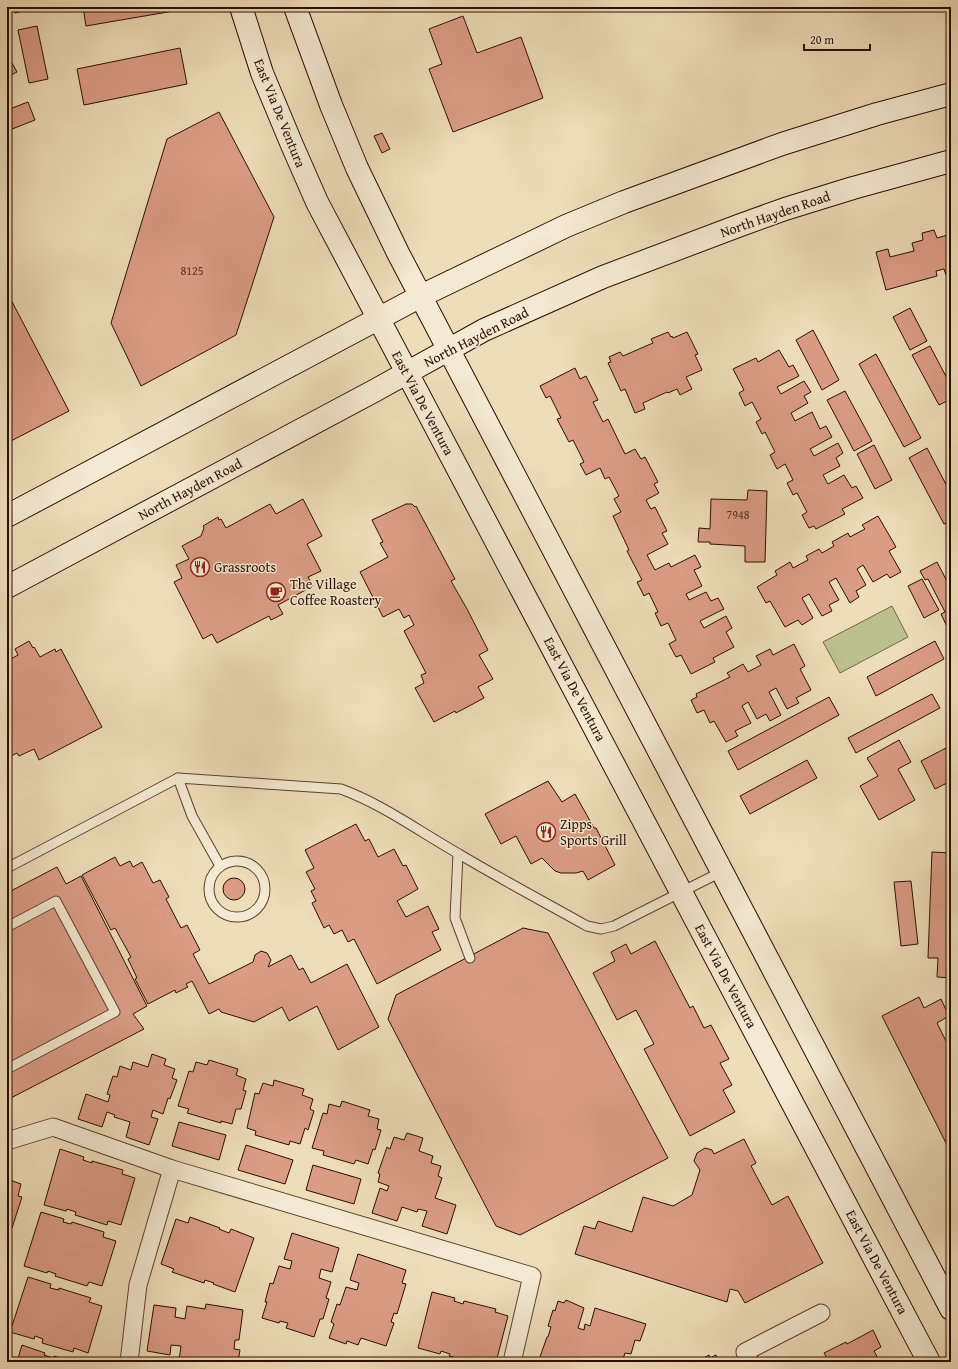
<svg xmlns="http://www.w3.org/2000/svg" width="958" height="1369" viewBox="0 0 958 1369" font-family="'Gentium Book Plus',serif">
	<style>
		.green { fill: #bbc08e; stroke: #746648 }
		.building { fill: #db9c86; stroke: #2c0d01 }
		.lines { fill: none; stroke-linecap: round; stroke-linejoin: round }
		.service-casing { stroke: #5c412f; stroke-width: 11 }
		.minor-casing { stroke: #5c412f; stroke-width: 19 }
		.secondary-casing { stroke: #2c0d01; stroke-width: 24 }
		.service { stroke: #f4e9d2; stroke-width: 9 }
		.minor { stroke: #f4e9d2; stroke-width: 17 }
		.secondary { stroke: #f4e9d2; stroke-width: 22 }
		.labels { text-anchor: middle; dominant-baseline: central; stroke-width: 3; stroke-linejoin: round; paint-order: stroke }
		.number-label { font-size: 12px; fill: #583122 }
		.street-label { font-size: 14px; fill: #2c0d01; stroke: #f4e9d2 }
		.poi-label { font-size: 14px; fill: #2c0d01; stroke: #f4e9d2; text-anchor: start }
	</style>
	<rect width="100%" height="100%" fill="#eeddb9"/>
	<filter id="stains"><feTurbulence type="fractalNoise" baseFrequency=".005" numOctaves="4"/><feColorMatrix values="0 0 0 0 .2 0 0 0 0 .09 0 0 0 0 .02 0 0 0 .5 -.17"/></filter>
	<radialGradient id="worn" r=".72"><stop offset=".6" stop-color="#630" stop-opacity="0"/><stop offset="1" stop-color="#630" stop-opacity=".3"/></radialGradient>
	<polygon class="green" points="892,606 908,637 840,673 823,642"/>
	<g class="building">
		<polygon points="14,7 34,7 35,8 15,13"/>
		<polygon points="83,7 190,7 191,8 86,26"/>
		<polygon points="463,16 477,53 521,37 543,98 453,132 429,69 442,64 429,29"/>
		<polygon points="37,26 48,79 29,83 18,30"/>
		<polygon points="180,48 187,84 84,105 77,69"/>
		<polygon points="7,54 17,72 7,77"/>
		<polygon points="28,102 35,120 7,131 7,110"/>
		<polygon points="219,112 274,217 236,335 141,386 111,323 167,139"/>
		<polygon points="382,133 390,149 382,153 374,136"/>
		<polygon points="934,230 937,238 951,234 951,273 946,275 944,269 936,271 937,276 886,290 876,252 888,249 890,257 914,251 912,243 923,240 922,233"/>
		<polygon points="7,292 69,411 7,443"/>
		<polygon points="910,308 927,341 910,350 893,317"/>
		<polygon points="813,330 839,380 822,390 796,340"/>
		<polygon points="668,332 671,337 672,336 673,338 687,332 698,354 695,355 702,370 686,377 692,389 680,395 677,389 668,393 667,392 643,403 645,409 635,413 625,389 621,391 608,363 611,362 609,357 620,352 623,356 653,343 651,339"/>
		<polygon points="930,346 951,386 951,399 939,405 912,355"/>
		<polygon points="779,350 789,367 793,365 799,376 777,387 781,394 804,381 811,392 804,396 808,403 791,413 795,421 812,412 820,429 826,426 832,437 810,449 814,456 838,443 843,453 836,458 840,466 823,475 828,484 844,475 852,488 856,486 863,498 842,509 845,514 816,529 814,526 809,528 802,515 807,512 797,493 793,495 787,483 793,480 785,464 777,469 770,455 775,452 765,432 762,434 756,422 761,419 752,402 745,406 739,393 744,390 733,369 756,358 758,362"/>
		<polygon points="876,354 921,438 904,447 859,364"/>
		<polygon points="575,368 580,379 586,376 598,400 593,402 603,422 608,419 625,454 635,449 641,459 645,457 658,482 654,484 659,493 646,500 651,509 655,507 667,531 662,533 668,544 647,555 655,570 669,563 671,567 695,555 701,567 694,570 702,586 686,594 689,600 706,592 711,601 718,598 724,609 700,621 704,628 726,616 732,628 726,632 734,647 713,658 715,662 691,674 681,655 676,657 669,644 676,640 668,623 661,626 655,613 658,612 649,593 644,596 637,582 642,580 627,551 629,550 613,516 621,512 614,499 619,496 609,477 605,479 600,468 586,475 580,464 584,462 573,440 569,442 557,419 561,418 550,396 546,398 540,386"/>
		<polygon points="845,391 872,441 854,451 827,400"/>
		<polygon points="874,445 892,480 875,489 857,454"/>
		<polygon points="927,448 951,494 951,521 944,524 909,458"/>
		<polygon points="748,490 767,491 765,562 745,562 745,546 710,544 710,542 698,542 699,528 710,529 711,499 747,500"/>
		<polygon points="303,499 322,536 307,544 321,571 308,577 313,586 278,605 283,614 271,620 269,616 217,643 212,634 203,639 174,582 182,578 176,565 189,559 182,546 201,536 204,528 203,526 218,517 219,520 221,519 226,528 270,504 276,514"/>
		<polygon points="406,504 412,504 415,507 416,506 455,579 451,581 467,609 488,650 479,655 493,679 478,687 484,698 456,713 455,711 434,722 415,688 424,683 421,675 426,673 404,631 414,625 409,615 404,618 399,609 383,617 360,572 388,557 380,543 383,542 372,520"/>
		<polygon points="878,516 896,547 889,551 901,572 890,578 887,574 873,582 863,565 857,569 866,585 856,591 859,597 850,603 836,578 829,582 839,600 829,605 832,611 822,616 809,594 802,598 813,618 802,625 798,620 785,627 770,601 766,603 757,587 777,575 775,571 790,562 793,568 808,560 806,556 819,549 822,553 834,546 832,542 848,533 850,537 865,529 862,525"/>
		<polygon points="937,562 951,589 951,635 941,614 945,612 928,579 925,580 920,571"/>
		<polygon points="922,579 939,610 924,618 908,586"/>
		<polygon points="29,641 33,648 34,647 40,657 55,649 56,652 61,649 102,727 39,760 34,749 19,756 17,753 7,758 7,661 18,655 15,649"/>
		<polygon points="935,641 944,659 876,696 867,677"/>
		<polygon points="794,644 805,666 800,669 811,690 796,698 799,703 787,709 776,688 769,692 781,715 770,721 766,714 757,719 748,702 742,706 751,723 735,731 738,736 726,742 714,721 710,723 704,710 697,713 691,700 697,697 696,694 730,677 727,673 743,664 748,672 761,665 756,656 770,649 773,655"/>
		<polygon points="932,694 940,708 856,753 848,738"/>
		<polygon points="829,697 839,715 738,770 728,751"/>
		<polygon points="899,740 911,762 898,769 915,800 879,820 860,786 878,776 867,758"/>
		<polygon points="946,748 951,758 951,781 935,789 921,761"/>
		<polygon points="807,760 817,778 750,814 740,796"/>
		<polygon points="548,781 562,802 575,794 594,828 596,828 615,865 588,880 583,871 576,873 561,873 555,871 542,858 531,864 516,836 501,844 485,814"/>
		<polygon points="356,824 365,841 369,839 378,857 394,849 403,866 406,865 418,889 397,901 406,917 428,906 439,929 432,932 441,950 377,984 354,939 348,942 342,930 334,934 329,925 324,928 312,903 316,901 311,891 315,889 306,872 314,868 305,850"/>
		<polygon points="932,852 951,853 951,978 937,977 938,958 928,958"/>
		<polygon points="115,857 120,866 130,861 133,867 142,862 153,883 160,880 169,897 166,899 181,928 187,925 200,950 193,954 209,984 253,962 255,955 261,951 267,953 271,960 268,967 291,955 299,970 303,968 311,983 347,964 379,1027 338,1050 317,1006 289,1021 282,1007 254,1022 221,1012 219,1009 209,1014 192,981 186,984 188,987 176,993 175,990 148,1004 135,979 137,978 128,959 131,957 115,928 111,930 82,875"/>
		<polygon points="57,867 66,884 81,876 147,1006 133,1014 144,1029 7,1100 7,893"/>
		<circle cx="234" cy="889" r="11"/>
		<polygon points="911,881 918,944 901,946 894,882"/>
		<polygon points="523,928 548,933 668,1158 520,1235 496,1226 388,1019 396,995"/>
		<polygon points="655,941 690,1008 693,1006 704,1028 711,1025 729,1059 720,1063 732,1085 723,1090 735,1112 690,1136 644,1049 654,1044 636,1010 617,1020 593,973 615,961 611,952 626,944 631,954"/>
		<polygon points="919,997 924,1008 941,999 949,1016 937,1023 951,1051 951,1153 882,1016"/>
		<polygon points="152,1054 166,1059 164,1065 175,1069 172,1078 177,1080 170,1099 168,1098 163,1114 153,1110 151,1117 158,1119 149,1145 126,1137 130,1122 114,1117 115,1115 107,1112 102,1127 78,1119 86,1094 108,1102 110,1095 107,1094 113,1076 117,1077 120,1066 131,1070 133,1062 148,1067"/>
		<polygon points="209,1060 238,1069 236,1075 246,1079 243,1090 246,1091 241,1109 236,1109 232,1124 221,1121 221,1123 187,1113 189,1109 178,1106 189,1071 193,1072 196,1062 207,1065"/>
		<polygon points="274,1080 304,1089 302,1095 313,1099 310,1109 314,1111 308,1130 305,1128 300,1144 290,1141 289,1145 255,1135 256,1131 247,1128 255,1093 259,1094 263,1083 273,1086"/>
		<polygon points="342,1101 370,1110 368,1116 379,1119 377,1129 381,1130 375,1150 373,1149 368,1164 356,1160 354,1164 323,1155 324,1151 312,1148 323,1113 327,1114 329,1104 340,1107"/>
		<polygon points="179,1122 226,1135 219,1160 172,1146"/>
		<polygon points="407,1133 423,1138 419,1151 433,1156 431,1163 441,1166 438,1176 442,1178 435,1198 456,1205 447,1234 422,1226 427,1211 418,1209 417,1212 402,1207 397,1221 372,1213 380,1188 387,1191 389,1186 378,1182 380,1174 378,1173 387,1147 390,1149 394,1137 404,1140"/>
		<polygon points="744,1139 756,1163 751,1166 772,1205 788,1196 823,1263 745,1303 738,1291 730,1289 727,1302 575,1254 584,1226 595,1229 598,1221 632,1232 643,1197 673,1206 692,1195 700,1170 694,1161 697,1153 705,1148 712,1150 714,1154"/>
		<polygon points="246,1145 293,1160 285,1184 238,1170"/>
		<polygon points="60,1149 84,1157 83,1160 92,1163 92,1161 123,1170 122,1174 135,1178 121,1225 108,1221 107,1225 75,1215 76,1212 67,1209 66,1211 44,1205"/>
		<polygon points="313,1165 361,1179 354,1204 306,1190"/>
		<polygon points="7,1179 21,1184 18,1196 22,1197 12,1228 10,1227 7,1235 10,1236 7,1245"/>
		<polygon points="41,1212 64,1219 63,1222 71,1224 72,1222 104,1232 103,1237 116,1241 102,1286 89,1282 87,1286 55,1276 56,1274 48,1271 47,1273 24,1266"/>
		<polygon points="190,1217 220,1228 219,1229 229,1233 231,1229 254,1238 235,1292 213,1284 214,1283 205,1280 204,1283 172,1272 174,1269 161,1264 176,1219 188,1223"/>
		<polygon points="292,1233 339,1248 332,1272 321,1269 319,1278 331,1282 326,1298 329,1299 323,1319 320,1319 314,1337 286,1328 288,1323 280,1321 279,1323 262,1318 267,1302 265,1302 270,1283 273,1284 279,1266 290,1269 292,1261 284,1259"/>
		<polygon points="358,1254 406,1270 402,1283 406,1284 397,1314 394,1313 391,1322 394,1323 386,1346 361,1338 358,1345 347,1341 346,1344 329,1338 334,1324 331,1322 337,1304 340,1305 346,1287 357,1290 359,1283 350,1280"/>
		<polygon points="28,1277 51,1284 50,1288 59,1290 59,1288 91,1298 89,1302 102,1306 88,1353 74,1348 73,1352 42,1343 43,1339 35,1336 34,1339 10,1332"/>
		<polygon points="432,1292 455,1298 454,1301 463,1304 464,1301 496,1309 495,1312 508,1316 496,1362 482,1360 481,1362 472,1362 449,1356 450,1354 441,1351 440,1354 418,1348"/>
		<polygon points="566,1300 584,1308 578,1328 584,1330 585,1324 590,1326 595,1308 646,1324 640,1341 635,1340 631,1354 625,1353 622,1362 542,1362 543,1358 540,1357 547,1337 548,1337 551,1327 548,1326 553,1310 555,1311 558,1301 564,1303"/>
		<polygon points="206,1304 243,1310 239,1340 235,1340 234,1349 240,1350 238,1362 191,1362 179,1360 181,1346 171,1345 170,1355 147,1351 154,1305 176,1308 175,1317 185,1319 187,1306 205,1309"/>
		<polygon points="873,1330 881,1347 874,1351 880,1362 829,1362 824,1353 846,1342 847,1344"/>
		<polygon points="22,1345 45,1353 44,1355 53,1358 54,1356 73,1362 17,1362"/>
		<polygon points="709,1355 710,1358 716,1355 719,1362 698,1362 698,1361"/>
		<polygon points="415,1359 426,1362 414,1362"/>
	</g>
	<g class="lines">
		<g class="service-casing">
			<g id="service">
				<polyline points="178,778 192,816 220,866"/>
				<polyline points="458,854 455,918 470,958"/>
				<circle cx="237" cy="889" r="28"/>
				<path d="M7,868L178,778L341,789C384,805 420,832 459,854C501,879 544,902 587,926L601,929L614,926L721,872"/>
				<polyline points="7,927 56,901 115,1012 7,1069"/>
			</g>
		</g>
		<g class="minor-casing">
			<g id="minor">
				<polyline points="7,1141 53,1127 172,1169 532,1276 512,1362"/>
				<polyline points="129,1362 138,1285 172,1169"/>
				<polyline points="750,1362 745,1352 821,1313"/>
			</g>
		</g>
		<g class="secondary-casing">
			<g id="secondary">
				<polyline points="241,7 262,73 292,145 317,202 929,1362"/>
				<polyline points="295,7 331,105 357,168 398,253 951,1309"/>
				<polyline points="7,516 421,296 566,226 624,202 782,144 877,114 951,94"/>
				<polyline points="7,587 374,391 484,330 603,277 738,226 785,209 853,188 951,161"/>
			</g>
		</g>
		<use href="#service" class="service"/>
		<use href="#minor" class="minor"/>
		<use href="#secondary" class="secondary"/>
	</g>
	<defs>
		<g id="restaurant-ring" transform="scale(1)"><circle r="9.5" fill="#f4e9d2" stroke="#8f2418" stroke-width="1.5"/><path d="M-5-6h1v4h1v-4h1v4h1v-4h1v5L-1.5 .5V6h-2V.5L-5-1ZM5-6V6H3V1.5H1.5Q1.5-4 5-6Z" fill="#8f2418"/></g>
		<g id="cafe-ring" transform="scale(1)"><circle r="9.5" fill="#f4e9d2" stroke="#8f2418" stroke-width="1.5"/><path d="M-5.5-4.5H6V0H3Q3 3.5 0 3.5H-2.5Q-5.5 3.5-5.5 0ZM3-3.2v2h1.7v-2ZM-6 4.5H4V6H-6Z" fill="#8f2418"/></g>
	</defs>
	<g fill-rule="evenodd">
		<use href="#restaurant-ring" x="200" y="567"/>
		<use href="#cafe-ring" x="276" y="592"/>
		<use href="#restaurant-ring" x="546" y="832"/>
	</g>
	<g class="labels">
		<g class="number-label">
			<text x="192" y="270">8125</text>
			<text x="738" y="514">7948</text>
		</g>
		<g class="street-label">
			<text transform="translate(280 113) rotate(68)">East Via De Ventura</text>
			<text transform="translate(775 214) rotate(-19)">North Hayden Road</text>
			<text transform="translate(476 337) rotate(-27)">North Hayden Road</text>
			<text transform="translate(423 403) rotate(62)">East Via De Ventura</text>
			<text transform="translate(190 489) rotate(-28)">North Hayden Road</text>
			<text transform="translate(575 689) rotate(62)">East Via De Ventura</text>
			<text transform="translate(726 976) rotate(62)">East Via De Ventura</text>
			<text transform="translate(877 1262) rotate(62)">East Via De Ventura</text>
		</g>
		<g class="poi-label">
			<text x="214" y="567">Grassroots</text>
			<text x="290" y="584">The Village<tspan x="290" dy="16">Coffee Roastery</tspan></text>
			<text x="560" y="824">Zipps<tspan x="560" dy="16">Sports Grill</tspan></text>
		</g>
	</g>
	<rect width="958" height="1369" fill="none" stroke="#eeddb9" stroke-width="24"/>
	<rect x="8" y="8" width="942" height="1353" fill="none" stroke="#2c0d01" stroke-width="2"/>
	<rect x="12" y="12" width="934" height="1345" fill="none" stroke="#2c0d01"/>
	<path d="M804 44v6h66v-6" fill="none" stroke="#2c0d01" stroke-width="2"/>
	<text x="810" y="44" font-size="12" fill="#2c0d01" stroke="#f4e9d2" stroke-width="3" paint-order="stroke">20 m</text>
	<rect width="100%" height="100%" filter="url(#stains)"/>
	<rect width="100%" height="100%" fill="url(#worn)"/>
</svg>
